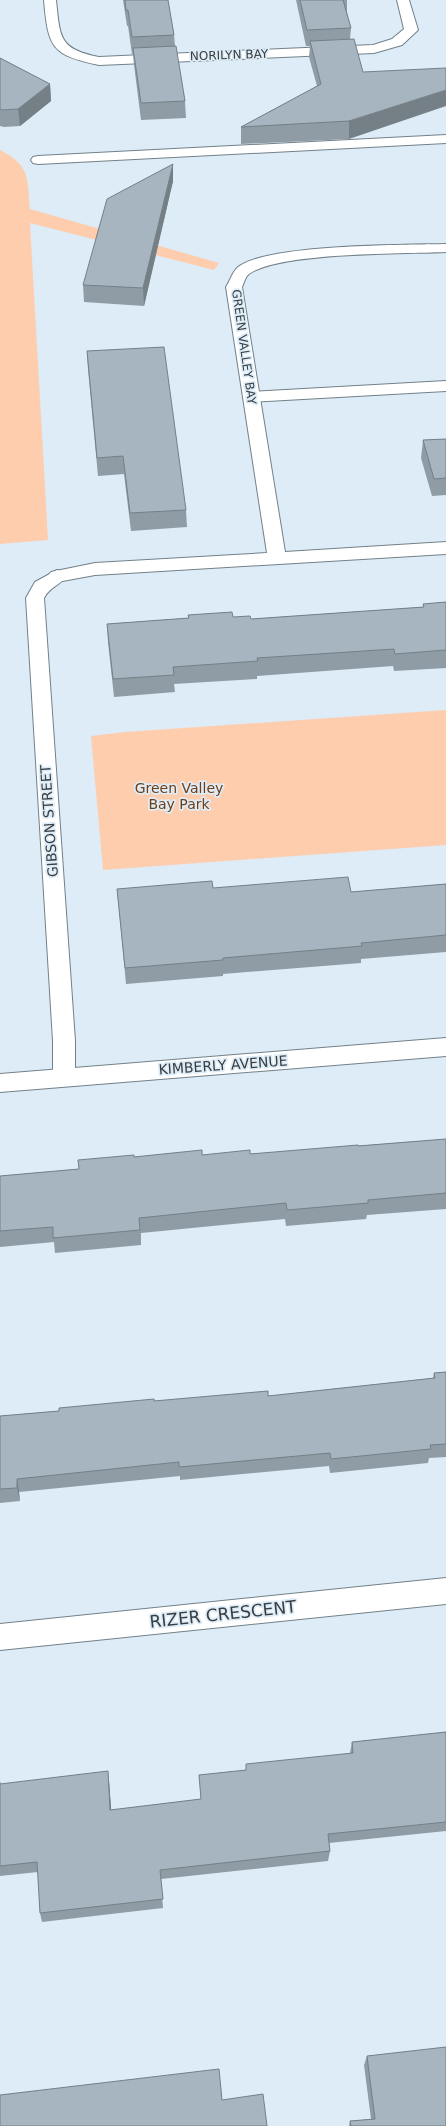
<svg xmlns="http://www.w3.org/2000/svg" width="446" height="2126" viewBox="0 0 446 2126" font-family="'DejaVu Sans',sans-serif">
	<style>
		.green { fill: #fecdad }
		.lines { fill: none; stroke-linecap: round; stroke-linejoin: round }
		.service-casing { stroke: #728089; stroke-width: 2 }
		.minor-casing { stroke: #728089; stroke-width: 2 }
		.service { fill: #fff; fill-rule: evenodd }
		.minor { fill: #fff; fill-rule: evenodd }
		.wall { fill: #909ca5 }
		.shaded-wall { fill: #757f86 }
		.building { fill: #a7b5c0; stroke: #757f86 }
		.labels { text-anchor: middle; dominant-baseline: central; stroke-width: 3.5; stroke-linejoin: round; paint-order: stroke }
		.far-street-label { font-size: 12px; fill: #373d41; stroke: #ddecf7 }
		.park-label { font-size: 14px; fill: #703d15; stroke: #ddecf7 }
		.street-label { font-size: 14px; fill: #373d41; stroke: #ddecf7 }
		.near-street-label { font-size: 17px; fill: #373d41; stroke: #ddecf7 }
	</style>
	<rect width="100%" height="100%" fill="#ddecf7"/>
	<g class="green">
		<path d="M0,150C31,166 27,178 30,209L219,263L214,270L30,223L48,540L0,544Z"/>
		<polygon points="446,710 446,845 103,870 91,736 125,732"/>
	</g>
	<g class="lines">
		<g class="service-casing">
			<g id="service">
				<polygon points="446,135 446,143 38,164 33,163 31,160 33,157 38,156"/>
				<polygon points="446,381 446,391 251,402 245,400 243,397 245,394 251,392"/>
				<path d="M57,570L63,572L66,576C60,586 50,586 44,598L75,1041V1077L72,1083L64,1086L56,1083L53,1077V1041L26,598L35,582Z"/>
			</g>
		</g>
		<g class="minor-casing">
			<g id="minor">
				<path d="M44,0H56C60,38 59,49 99,57L373,45L392,39L404,29L397,0H409L418,30L402,45L374,53L99,65C52,55 48,48 44,0Z"/>
				<path d="M446,244V252C405,254 279,252 249,274C245,277 244,283 242,287L285,552L446,542V554L95,575L57,582L51,580L48,576L51,572L95,563L267,553L226,287C230,281 232,273 237,268C263,244 406,245 446,244Z"/>
				<polygon points="446,1038 446,1056 0,1092 0,1074"/>
				<polygon points="446,1578 446,1604 0,1650 0,1624"/>
			</g>
		</g>
		<use href="#service" class="service"/>
		<use href="#minor" class="minor"/>
	</g>
	<g class="wall">
		<polygon points="123,0 168,0 174,35 175,46 185,101 186,118 141,120 134,65 133,54 132,54 128,26 127,26"/>
		<polygon points="296,0 347,0 347,13 351,28 350,39 354,39 349,139 241,144 241,127 317,86 309,57 310,46 306,46"/>
		<polygon points="0,58 50,84 51,101 20,126 4,127 0,126"/>
		<polygon points="173,164 173,181 144,306 84,302 83,285"/>
		<polygon points="87,351 186,510 187,527 131,531 124,474 98,476 88,369"/>
		<polygon points="446,439 446,495 432,496 421,458 423,440"/>
		<polygon points="446,602 446,668 394,671 393,666 257,676 257,679 174,684 175,692 114,697 108,642 107,624 189,618 188,615 251,619 423,607 423,604"/>
		<polygon points="446,884 446,952 361,959 361,963 223,974 223,976 126,984 117,889 213,888 351,892"/>
		<polygon points="446,1139 446,1209 367,1215 366,1219 286,1226 285,1219 141,1233 141,1245 55,1253 54,1242 0,1247 0,1176 79,1169 134,1157 250,1154"/>
		<polygon points="446,1372 446,1457 429,1458 428,1463 330,1473 329,1466 180,1480 180,1476 19,1492 20,1501 0,1503 0,1416 59,1411 154,1401 268,1396 433,1378 434,1373"/>
		<polygon points="446,1732 446,1831 329,1843 330,1851 328,1861 161,1879 163,1908 42,1922 40,1913 38,1872 0,1876 0,1781 1,1784 109,1781 111,1810 201,1799 199,1775 246,1770 350,1753 352,1742"/>
		<polygon points="367,2056 446,2126 349,2126 350,2121 371,2119 364,2065"/>
	</g>
	<g class="shaded-wall">
		<polygon points="50,84 51,101 20,126 18,109"/>
		<polygon points="446,90 446,106 349,139 349,121"/>
		<polygon points="173,164 173,181 144,306 143,288"/>
		<polygon points="17,1479 19,1492 20,1501 17,1488"/>
		<polygon points="108,1771 109,1781 112,1820 110,1810"/>
	</g>
	<g class="building">
		<polygon points="125,0 168,0 174,35 132,37 128,10 126,10"/>
		<polygon points="300,0 343,0 351,28 307,30"/>
		<polygon points="354,39 363,72 446,68 446,90 349,121 241,127 321,84 310,41"/>
		<polygon points="176,46 185,101 141,103 133,48"/>
		<polygon points="0,58 50,84 18,109 2,110 0,109"/>
		<polygon points="173,164 143,288 83,285 107,199"/>
		<polygon points="164,347 186,510 130,513 123,456 97,458 87,351"/>
		<polygon points="446,439 446,478 434,479 423,440"/>
		<polygon points="446,602 446,650 395,654 394,649 257,658 258,661 173,667 174,675 113,679 107,624 189,618 188,615 232,612 233,617 250,616 251,619 424,607 423,604"/>
		<polygon points="348,877 351,892 446,884 446,935 361,943 362,946 223,958 223,960 125,968 117,889 212,881 213,888"/>
		<polygon points="446,1139 446,1193 368,1200 368,1203 287,1210 286,1203 139,1218 140,1230 53,1238 53,1227 0,1231 0,1176 79,1169 78,1160 134,1155 134,1157 202,1150 202,1155 250,1150 250,1154 358,1145 358,1146"/>
		<polygon points="446,1372 446,1444 430,1445 431,1449 331,1459 330,1453 179,1467 179,1462 17,1479 17,1488 0,1489 0,1416 59,1411 59,1408 154,1399 154,1401 268,1391 268,1396 435,1378 434,1373"/>
		<polygon points="446,1732 446,1822 328,1834 330,1851 160,1870 163,1899 40,1913 37,1862 0,1866 0,1784 108,1771 110,1810 201,1799 199,1775 246,1770 246,1764 353,1753 352,1742"/>
		<polygon points="446,2047 446,2126 351,2126 350,2121 375,2119 367,2056"/>
		<polygon points="219,2069 222,2100 263,2094 267,2126 0,2126 0,2095"/>
	</g>
	<g class="labels">
		<g class="far-street-label">
			<text transform="translate(229 55) rotate(-2)">NORILYN BAY</text>
			<text transform="translate(244 347) rotate(82)">GREEN VALLEY BAY</text>
		</g>
		<g class="park-label">
			<text x="179" y="788">Green Valley<tspan x="179" dy="16">Bay Park</tspan></text>
		</g>
		<g class="street-label">
			<text transform="translate(49 821) rotate(-94)">GIBSON STREET</text>
			<text transform="translate(223 1065) rotate(-4)">KIMBERLY AVENUE</text>
		</g>
		<g class="near-street-label">
			<text transform="translate(223 1614) rotate(-6)">RIZER CRESCENT</text>
		</g>
	</g>
</svg>
